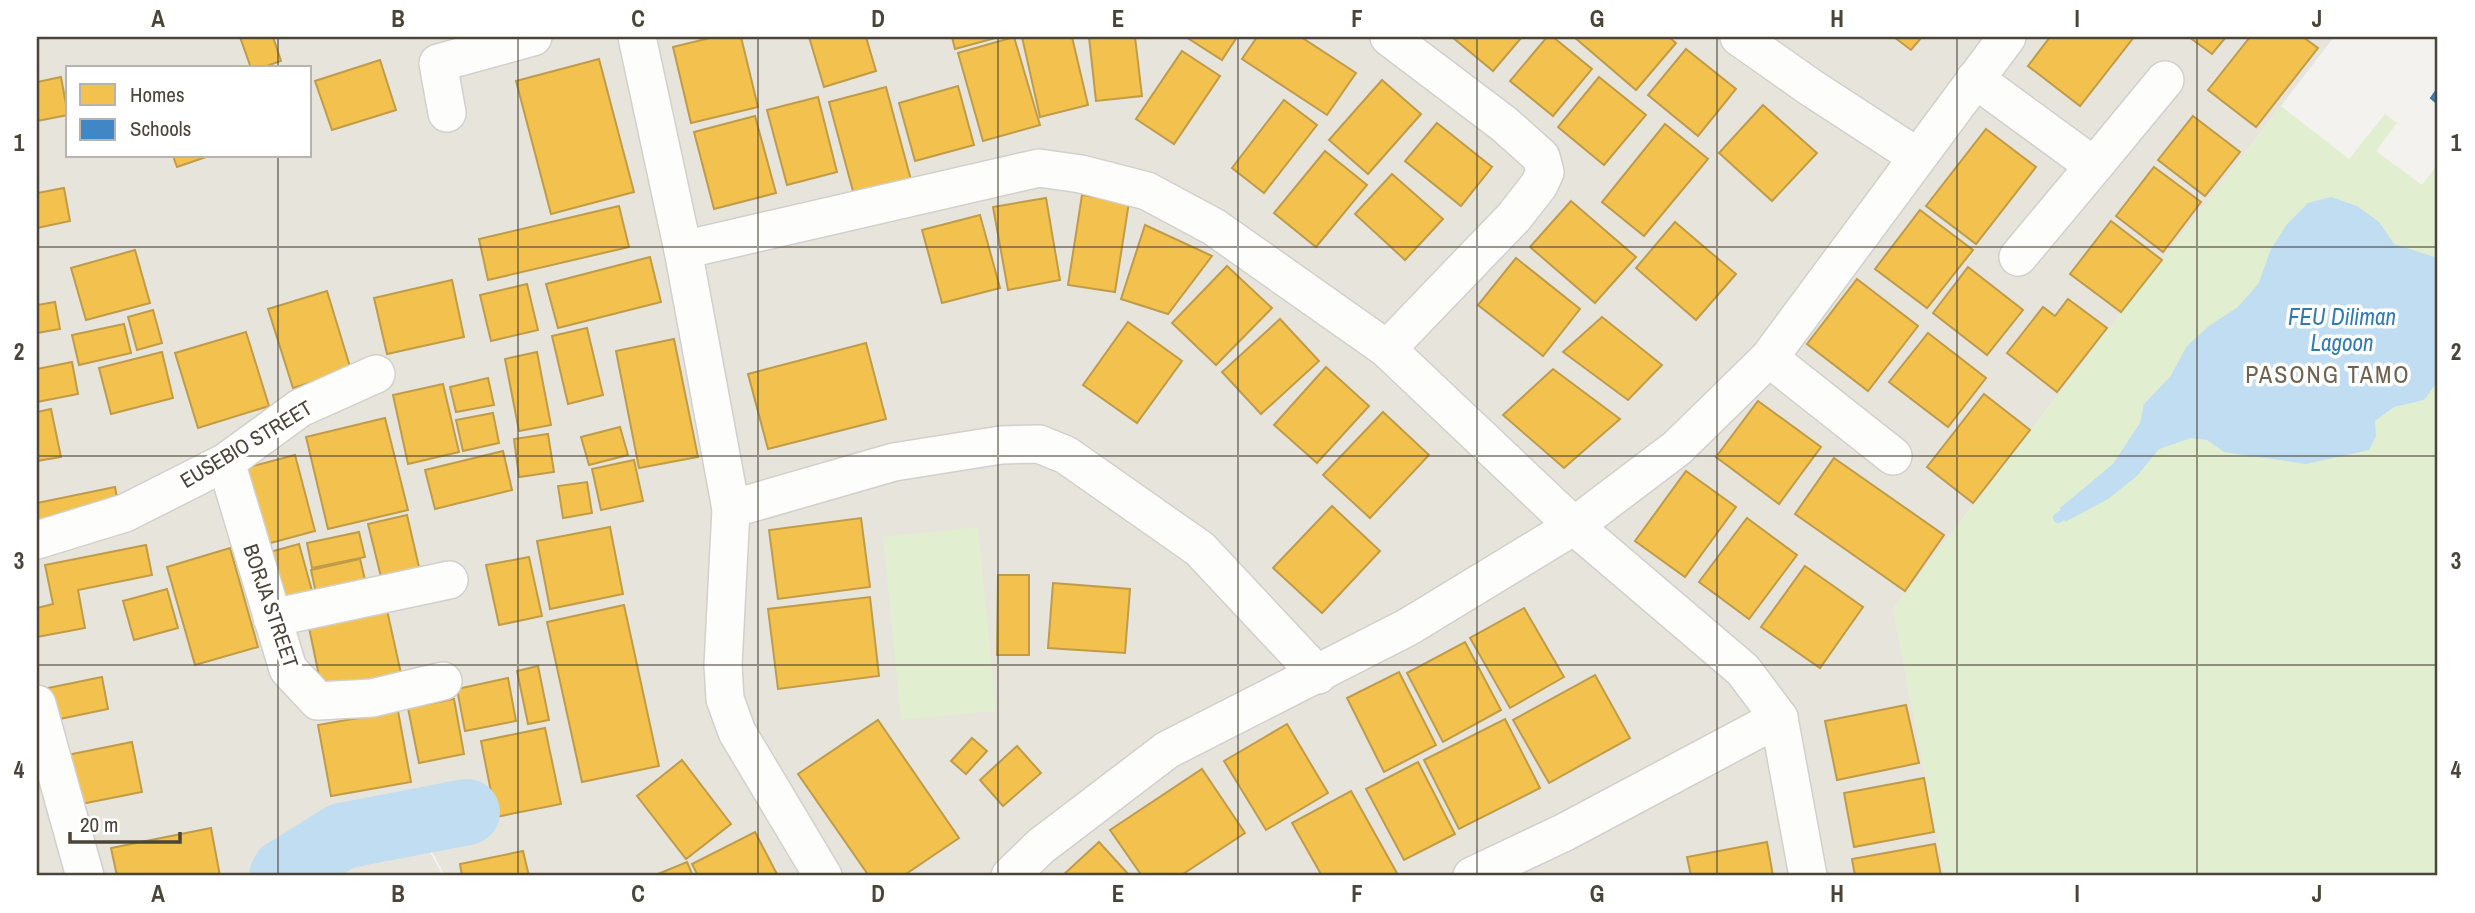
<svg xmlns="http://www.w3.org/2000/svg" width="2475" height="913" viewBox="0 0 2475 913" font-family="'Archivo Narrow',sans-serif">
	<style>
		.residential { fill: #e7e4dc; fill-rule: evenodd }
		.green { fill: #e1eecf }
		.water { fill: #c0ddf1 }
		.homes { fill: #f2c14e; stroke: #c09c48; stroke-width: 2 }
		.schools { fill: #3f88c5; stroke: #43749b; stroke-width: 2 }
		.lines { fill: none; stroke-linecap: round; stroke-linejoin: round }
		.stream { stroke: #c0ddf1; stroke-width: 10 }
		.river { stroke: #c0ddf1; stroke-width: 66 }
		.street-casing { stroke: #d2d0cb; stroke-width: 40 }
		.street { stroke: #fdfdfc; stroke-width: 37 }
		.grid { fill: none; stroke: #4b4439; stroke-width: 2; stroke-opacity: 0.55 }
		.labels { text-anchor: middle; dominant-baseline: central; stroke-width: 7; stroke-linejoin: round; paint-order: stroke }
		.street-label { font-size: 21px; fill: #4b4439; stroke: #fff }
		.water-label { font-size: 23px; font-style: italic; fill: #2e7ab2; stroke: #fff }
		.quarter-label { font-size: 24px; letter-spacing: 2px; fill: #6e6250; stroke: #fff }
		.neatline { fill: none; stroke: #4b4439; stroke-width: 2.5 }
		.grid-label { font-size: 23px; text-anchor: middle; font-weight: bold; fill: #4b4439 }
	</style>
	<rect width="100%" height="100%" fill="#f4f2ee"/>
	<path class="residential" d="M37,37H2334L1893,609L1945,876H445L428,844L426,845L443,876H37ZM68,68H310V156H68Z"/>
	<g class="green">
		<polygon points="2281,106 2349,159 2385,114 2397,123 2376,151 2422,185 2438,164 2438,876 1945,876 1893,609"/>
		<polygon points="978,527 996,711 901,720 883,537"/>
	</g>
	<polygon class="water" points="2331,197 2357,206 2379,222 2394,244 2438,258 2438,324 2436,331 2438,381 2424,400 2394,407 2375,421 2376,436 2369,450 2306,464 2224,452 2207,440 2191,438 2159,449 2137,476 2108,499 2065,522 2060,508 2113,464 2140,423 2144,404 2170,377 2187,346 2209,326 2238,307 2259,283 2270,251 2287,224 2308,203"/>
	<g class="homes">
		<polygon points="240,37 273,37 281,61 261,68 251,68"/>
		<polygon points="714,37 741,37 758,107 691,123 673,47"/>
		<polygon points="809,37 866,37 876,71 824,87"/>
		<polygon points="952,37 999,37 955,49"/>
		<polygon points="1014,37 1040,125 983,141 958,53"/>
		<polygon points="1022,37 1072,37 1088,105 1040,117"/>
		<polygon points="1089,37 1135,37 1142,96 1096,101"/>
		<polygon points="1186,37 1237,37 1222,60"/>
		<polygon points="1257,37 1301,37 1356,73 1327,115 1242,59"/>
		<polygon points="1452,37 1522,37 1493,71"/>
		<polygon points="1547,37 1553,37 1592,69 1553,116 1510,81"/>
		<polygon points="1574,37 1669,37 1676,43 1636,90"/>
		<polygon points="1894,37 1922,37 1911,50"/>
		<polygon points="2050,37 2134,37 2080,106 2028,66"/>
		<polygon points="2189,37 2226,37 2212,54"/>
		<polygon points="2250,37 2303,37 2318,48 2256,127 2208,90"/>
		<polygon points="1686,49 1736,89 1698,136 1648,95"/>
		<polygon points="1182,51 1220,76 1174,144 1136,119"/>
		<polygon points="599,59 634,192 551,214 516,81"/>
		<polygon points="380,60 396,110 332,130 315,81"/>
		<polygon points="61,77 68,115 37,121 37,82"/>
		<polygon points="1599,77 1646,115 1604,165 1558,127"/>
		<polygon points="1382,80 1421,114 1368,174 1329,140"/>
		<polygon points="958,86 974,145 915,161 899,103"/>
		<polygon points="886,87 911,180 854,195 829,102"/>
		<polygon points="818,97 837,172 787,185 767,110"/>
		<polygon points="1284,100 1317,125 1264,193 1232,168"/>
		<polygon points="1763,105 1817,153 1772,201 1719,153"/>
		<polygon points="755,116 776,193 714,209 694,132"/>
		<polygon points="2193,116 2240,152 2205,196 2158,160"/>
		<polygon points="1437,123 1492,167 1461,206 1405,161"/>
		<polygon points="1665,124 1708,159 1644,236 1602,202"/>
		<polygon points="1986,129 2036,167 1976,244 1926,206"/>
		<polygon points="1325,151 1367,185 1316,247 1274,213"/>
		<polygon points="173,156 209,156 177,167"/>
		<polygon points="2154,167 2201,202 2163,252 2116,216"/>
		<polygon points="1392,174 1443,219 1405,260 1355,214"/>
		<polygon points="64,188 70,221 37,228 37,193"/>
		<polygon points="1082,195 1129,202 1115,292 1068,285"/>
		<polygon points="1046,198 1060,280 1008,290 993,207"/>
		<polygon points="1571,201 1636,257 1595,303 1530,247"/>
		<polygon points="619,206 629,247 488,280 479,239"/>
		<polygon points="1920,210 1973,250 1927,308 1875,269"/>
		<polygon points="980,215 1000,288 942,303 922,230"/>
		<polygon points="2111,221 2162,260 2121,312 2070,274"/>
		<polygon points="1675,222 1736,274 1696,320 1636,268"/>
		<polygon points="1145,225 1212,256 1168,314 1121,299"/>
		<polygon points="135,250 150,303 86,320 71,268"/>
		<polygon points="650,257 661,302 558,328 546,284"/>
		<polygon points="1516,258 1580,309 1543,356 1478,305"/>
		<polygon points="1227,266 1272,308 1216,365 1172,323"/>
		<polygon points="1968,267 2023,310 1987,355 1933,313"/>
		<polygon points="1857,279 1918,326 1868,391 1807,344"/>
		<polygon points="452,280 464,337 387,354 374,298"/>
		<polygon points="527,284 538,330 491,341 480,295"/>
		<polygon points="327,291 351,370 293,388 268,309"/>
		<polygon points="2068,299 2107,328 2057,392 2007,353 2043,307 2055,316"/>
		<polygon points="55,302 60,329 37,333 37,305"/>
		<polygon points="153,310 162,343 137,350 128,317"/>
		<polygon points="1602,317 1662,365 1628,400 1563,352"/>
		<polygon points="1280,319 1319,361 1261,414 1222,372"/>
		<polygon points="1128,322 1182,361 1137,423 1083,385"/>
		<polygon points="124,324 131,353 79,365 72,335"/>
		<polygon points="587,328 603,395 568,404 552,336"/>
		<polygon points="246,332 269,406 198,428 175,353"/>
		<polygon points="1928,333 1986,378 1948,427 1889,382"/>
		<polygon points="674,339 698,457 639,468 616,351"/>
		<polygon points="866,343 886,419 768,449 748,374"/>
		<polygon points="162,352 173,398 111,414 99,368"/>
		<polygon points="537,352 551,425 519,431 505,359"/>
		<polygon points="72,362 78,394 37,402 37,369"/>
		<polygon points="1326,367 1369,406 1317,463 1274,425"/>
		<polygon points="1553,369 1620,419 1564,468 1503,415"/>
		<polygon points="488,378 494,405 456,412 450,387"/>
		<polygon points="443,384 459,452 408,464 393,395"/>
		<polygon points="1984,394 2030,430 1973,503 1927,467"/>
		<polygon points="1758,401 1821,447 1779,504 1716,457"/>
		<polygon points="51,409 61,457 37,461 37,412"/>
		<polygon points="1383,412 1429,455 1370,518 1323,475"/>
		<polygon points="493,413 499,443 463,451 456,420"/>
		<polygon points="385,418 408,510 328,529 306,437"/>
		<polygon points="620,427 628,455 589,465 581,437"/>
		<polygon points="548,434 554,472 519,477 514,439"/>
		<polygon points="503,451 512,490 435,509 425,470"/>
		<polygon points="295,455 315,531 263,545 242,469"/>
		<polygon points="1834,458 1944,535 1905,591 1795,514"/>
		<polygon points="634,460 643,501 601,510 592,469"/>
		<polygon points="1686,471 1736,507 1685,577 1635,541"/>
		<polygon points="587,482 592,513 563,518 558,486"/>
		<polygon points="115,487 119,509 37,525 37,503"/>
		<polygon points="1332,506 1380,551 1322,613 1273,568"/>
		<polygon points="407,515 422,580 384,589 368,524"/>
		<polygon points="861,518 870,587 778,599 769,530"/>
		<polygon points="1747,518 1797,555 1749,619 1699,582"/>
		<polygon points="610,527 623,594 550,609 537,541"/>
		<polygon points="359,532 365,557 312,568 307,543"/>
		<polygon points="299,544 314,598 274,610 259,555"/>
		<polygon points="146,545 152,575 78,590 85,628 37,637 37,608 53,604 45,565"/>
		<polygon points="230,548 258,647 195,665 167,567"/>
		<polygon points="529,557 542,616 499,625 486,565"/>
		<polygon points="360,559 369,596 319,607 311,570"/>
		<polygon points="1805,566 1863,607 1820,668 1761,627"/>
		<polygon points="998,575 1029,575 1029,655 997,655"/>
		<polygon points="1053,583 1130,589 1125,653 1048,648"/>
		<polygon points="167,589 178,628 134,640 123,601"/>
		<polygon points="870,597 879,676 778,689 768,609"/>
		<polygon points="385,601 402,678 323,695 307,618"/>
		<polygon points="624,605 659,766 582,782 547,622"/>
		<polygon points="1524,608 1564,677 1510,708 1470,638"/>
		<polygon points="1465,642 1501,710 1443,742 1407,673"/>
		<polygon points="538,666 549,720 528,724 517,671"/>
		<polygon points="1399,672 1436,745 1384,772 1347,698"/>
		<polygon points="1595,675 1630,738 1549,783 1513,720"/>
		<polygon points="102,677 108,709 55,720 48,688"/>
		<polygon points="508,678 516,721 465,731 457,689"/>
		<polygon points="454,699 464,754 419,763 408,708"/>
		<polygon points="1906,705 1919,763 1837,780 1825,721"/>
		<polygon points="398,711 411,782 331,796 318,725"/>
		<polygon points="1505,719 1540,788 1459,829 1424,760"/>
		<polygon points="878,720 959,838 903,876 869,876 798,774"/>
		<polygon points="1287,724 1328,793 1266,830 1224,761"/>
		<polygon points="545,728 561,804 496,817 481,741"/>
		<polygon points="972,738 987,751 966,774 951,761"/>
		<polygon points="132,742 142,792 71,806 62,756"/>
		<polygon points="1017,746 1041,773 1003,806 980,780"/>
		<polygon points="682,760 731,824 686,859 637,796"/>
		<polygon points="1418,762 1455,834 1404,860 1366,789"/>
		<polygon points="1202,769 1245,833 1180,876 1142,876 1110,830"/>
		<polygon points="1924,778 1934,832 1854,847 1844,793"/>
		<polygon points="1351,791 1398,875 1395,876 1322,876 1292,823"/>
		<polygon points="211,828 220,876 117,876 111,848"/>
		<polygon points="755,832 778,876 698,876 692,864"/>
		<polygon points="1099,842 1130,876 1062,876"/>
		<polygon points="1767,842 1773,876 1691,876 1687,857"/>
		<polygon points="1935,844 1941,876 1855,876 1852,859"/>
		<polygon points="523,851 529,876 462,876 460,864"/>
		<polygon points="687,862 693,876 653,876"/>
	</g>
	<polygon class="schools" points="2438,88 2438,104 2431,98"/>
	<g class="lines">
		<polyline class="stream" points="2058,518 2075,507"/>
		<polyline class="river" points="282,876 284,872 342,836 467,812"/>
		<g class="street-casing">
			<g id="street">
				<polyline points="637,37 683,250"/>
				<polyline points="1739,37 1810,87 1916,156"/>
				<polyline points="1975,79 2094,166 2018,257"/>
				<polyline points="447,113 438,63 533,37"/>
				<polyline points="2094,166 2165,80"/>
				<polyline points="1387,349 1514,217 1539,185 1545,172 1541,157 1504,124 1389,37"/>
				<polyline points="1769,358 1893,456"/>
				<polyline points="226,462 288,669 318,701 372,698 443,681"/>
				<polyline points="731,509 683,250 1039,168 1081,174 1147,191 1214,227 1387,349 1574,526 1743,670 1779,718 1808,876"/>
				<polyline points="37,540 125,513 226,462 300,408 376,374"/>
				<polyline points="272,618 449,580"/>
				<polyline points="37,704 85,876"/>
				<polyline points="823,876 737,732 725,699 723,665 731,509 894,462 1001,445 1039,444 1066,455 1200,549 1318,675"/>
				<polyline points="1010,876 1041,846 1167,750 1408,627 1574,526 1677,448 1769,358 2007,37"/>
				<polyline points="1472,876 1565,832 1779,718"/>
			</g>
		</g>
		<use href="#street" class="street"/>
	</g>
	<path class="grid" d="M278,37V68M518,37V876M758,37V876M998,37V876M1238,37V876M1477,37V876M1717,37V876M1957,37V876M2197,37V876M278,156V876M37,247H2438M37,456H2438M37,665H2438"/>
	<g class="labels">
		<g class="street-label">
			<text transform="translate(246 444) rotate(-31)">EUSEBIO STREET</text>
			<text transform="translate(271 606) rotate(71)">BORJA STREET</text>
		</g>
		<g class="water-label">
			<text x="2342" y="316">FEU Diliman<tspan x="2342" dy="26">Lagoon</tspan></text>
		</g>
		<g class="quarter-label">
			<text x="2328" y="374">PASONG TAMO</text>
		</g>
	</g>
	<rect width="2475" height="913" fill="none" stroke="#ffffff" stroke-width="77"/>
	<rect x="66" y="66" width="245" height="91" fill="#ffffff" stroke="#b7b4b0" stroke-width="2"/>
	<rect x="80" y="84" width="35" height="21" fill="#f2c14e" stroke="#b7b4b0" stroke-width="2"/>
	<text x="130" y="102" font-size="21" fill="#4b4439">Homes</text>
	<rect x="80" y="119" width="35" height="21" fill="#3f88c5" stroke="#b7b4b0" stroke-width="2"/>
	<text x="130" y="136" font-size="21" fill="#4b4439">Schools</text>
	<path d="M70 832v10h110v-10" fill="none" stroke="#4b4439" stroke-width="3.5"/>
	<text x="80" y="832" font-size="21" fill="#4b4439" stroke="#ffffff" stroke-width="5" paint-order="stroke">20 m</text>
	<rect x="38" y="38" width="2398" height="836" class="neatline"/>
	<g class="grid-label">
		<text x="158" y="27">A</text>
		<text x="398" y="27">B</text>
		<text x="638" y="27">C</text>
		<text x="878" y="27">D</text>
		<text x="1118" y="27">E</text>
		<text x="1357" y="27">F</text>
		<text x="1597" y="27">G</text>
		<text x="1837" y="27">H</text>
		<text x="2077" y="27">I</text>
		<text x="2317" y="27">J</text>
		<text x="19" y="151">1</text>
		<text x="2456" y="151">1</text>
		<text x="19" y="360">2</text>
		<text x="2456" y="360">2</text>
		<text x="19" y="569">3</text>
		<text x="2456" y="569">3</text>
		<text x="19" y="778">4</text>
		<text x="2456" y="778">4</text>
		<text x="158" y="902">A</text>
		<text x="398" y="902">B</text>
		<text x="638" y="902">C</text>
		<text x="878" y="902">D</text>
		<text x="1118" y="902">E</text>
		<text x="1357" y="902">F</text>
		<text x="1597" y="902">G</text>
		<text x="1837" y="902">H</text>
		<text x="2077" y="902">I</text>
		<text x="2317" y="902">J</text>
	</g>
</svg>
